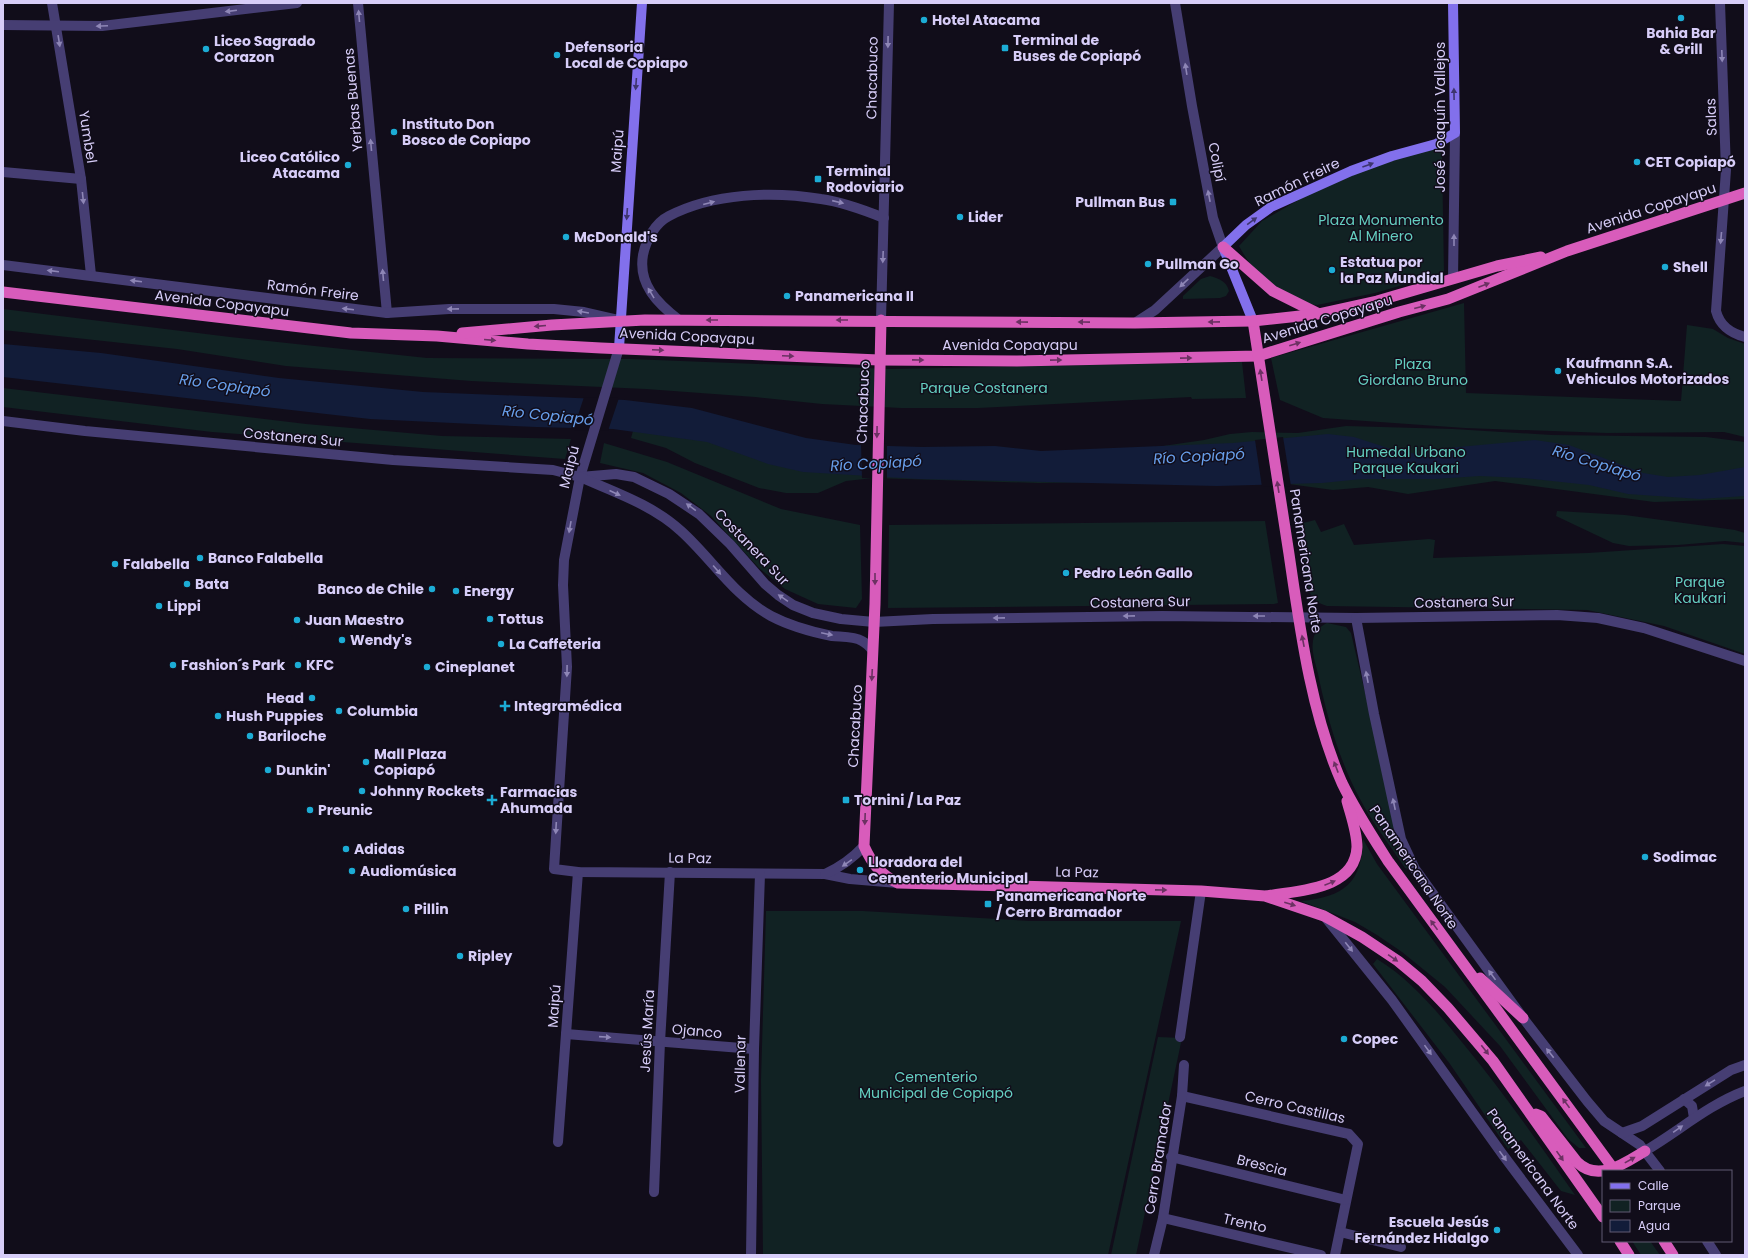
<svg xmlns="http://www.w3.org/2000/svg" width="1748" height="1258" viewBox="0 0 1748 1258" font-family="Poppins,sans-serif">
	<style>
		.green { fill: #112223 }
		.water { fill: #121c39 }
		.pier { fill: #110d1a }
		.lines { fill: none; stroke-linecap: round; stroke-linejoin: round }
		.minor { stroke: #463e73; stroke-width: 10 }
		.tertiary { stroke: #463e73; stroke-width: 10 }
		.secondary { stroke: #8270ec; stroke-width: 10 }
		.trunk { stroke: #d85cbb; stroke-width: 11 }
		.oneway { fill: #8e86b6 }
		.oneway2 { fill: #3e356e }
		.oneway3 { fill: #6b3162 }
		.poi-dot { fill: #1cacd5; stroke: #110d1a; stroke-width: 1.5 }
		.labels { text-anchor: middle; dominant-baseline: central; stroke-width: 3; stroke-linejoin: round; paint-order: stroke }
		.poi-label { font-size: 14px; font-weight: bold; fill: #d7cdf8; stroke: #110d1a; text-anchor: start }
		.street-label { font-size: 14px; fill: #d7cdf8; stroke: #110d1a }
		.park-label { font-size: 14px; fill: #64cec0; stroke: #110d1a }
		.water-label { font-size: 15px; font-style: italic; fill: #689feb; stroke: #110d1a }
	</style>
	<rect width="100%" height="100%" fill="#110d1a"/>
	<g class="green">
		<path d="M1440,146L1442,156L1444,273L1375,293L1317,305C1296,305 1262,279 1249,262C1245,257 1242,251 1239,246L1262,221L1307,195L1378,163Z"/>
		<path d="M1210,276C1220,279 1226,281 1229,291L1226,296L1220,298L1183,299V296L1201,279Z"/>
		<polygon points="1464,303 1466,393 1681,401 1687,325 1713,329 1728,338 1745,344 1745,437 1724,432 1607,433 1465,428 1323,418 1280,400 1271,358"/>
		<polygon points="3,309 230,337 427,358 630,359 890,369 1242,362 1246,398 1192,399 1191,397 978,408 901,408 822,404 755,397 646,389 471,381 286,366 177,349 3,330"/>
		<polygon points="3,388 306,424 442,436 571,439 565,459 212,432 3,407"/>
		<polygon points="641,403 809,453 1010,454 1156,447 1204,440 1230,434 1252,432 1298,433 1346,426 1453,429 1552,435 1706,437 1745,442 1745,499 1654,502 1495,481 1408,494 1368,487 1333,490 1258,480 1038,483 874,478 846,481 818,493 786,493 759,488 695,463 666,448 631,438"/>
		<polygon points="604,443 667,462 781,509 860,525 862,599 856,608 818,604 785,589 759,568 711,516 681,493 643,473 600,463"/>
		<polygon points="1557,511 1625,515 1735,530 1745,533 1745,543 1725,541 1678,545 1629,546 1613,543 1556,516"/>
		<path d="M1315,520L1321,532L1344,524L1354,545L1429,539L1435,540L1433,558L1588,553L1723,544L1745,546V654L1664,626L1587,610L1327,606C1317,603 1312,599 1308,589L1299,524Z"/>
		<polygon points="1265,521 1278,603 1274,604 888,608 889,525"/>
		<path d="M1327,623L1346,627L1351,633L1398,833L1410,867L1408,869L1405,868C1390,845 1373,824 1360,799C1339,760 1327,717 1318,674C1316,664 1311,652 1313,641C1314,632 1319,627 1327,623Z"/>
		<path d="M1363,839L1377,864L1586,1148H1579L1568,1139L1500,1046L1445,987L1402,952L1377,935L1355,922L1301,901C1344,897 1362,883 1363,839Z"/>
		<polygon points="766,911 863,911 1030,921 1181,921 1108,1255 763,1255 761,1080"/>
		<path d="M1377,959C1410,979 1437,1011 1461,1041C1502,1090 1538,1142 1575,1195L1561,1191L1521,1140L1508,1149L1450,1064L1373,964Z"/>
		<polygon points="1158,1037 1182,1038 1136,1255 1111,1255"/>
		<polygon points="1632,1241 1650,1241 1660,1255 1641,1255"/>
	</g>
	<polygon class="water" points="3,344 101,353 279,378 423,392 625,400 692,408 806,438 856,445 922,447 995,446 1041,451 1233,443 1328,434 1354,437 1388,448 1416,454 1448,448 1535,440 1569,445 1643,473 1668,477 1700,475 1745,467 1745,496 1700,499 1628,494 1589,485 1523,478 1480,476 1435,479 1362,479 1322,483 1217,486 918,479 803,472 768,464 707,442 613,429 536,427 370,419 3,377"/>
	<g class="pier">
		<polygon points="584,397 619,398 608,431 573,430"/>
		<polygon points="1283,437 1291,486 1262,487 1255,440"/>
		<polygon points="861,443 887,444 887,479 862,478"/>
	</g>
	<g class="lines">
		<g class="minor">
			<polyline points="52,3 81,179 91,275"/>
			<polyline points="358,3 387,313"/>
			<path d="M1720,3L1726,170L1716,311C1720,326 1730,333 1745,337"/>
			<polyline points="3,25 102,26 297,3"/>
			<polyline points="3,172 81,179"/>
			<polyline points="1453,279 1455,133"/>
			<path d="M679,320C657,303 638,284 643,255C646,240 655,223 669,216C713,193 773,191 821,199C843,202 864,210 884,218"/>
			<polyline points="881,320 889,3"/>
			<polyline points="1135,323 1155,310 1223,247 1213,218 1192,106 1175,3"/>
			<polyline points="3,421 85,431 393,460 553,470 580,477"/>
			<polyline points="566,1034 754,1049"/>
			<polyline points="1180,1037 1201,891"/>
			<polyline points="1182,1096 1349,1134 1358,1144 1335,1255"/>
			<polyline points="558,1142 578,872"/>
			<polyline points="1171,1157 1346,1200"/>
			<polyline points="654,1192 660,1042 670,872"/>
			<polyline points="1163,1218 1321,1255"/>
			<polyline points="1340,1232 1401,1247"/>
			<polyline points="1154,1255 1163,1218 1182,1096 1184,1065"/>
		</g>
		<g class="tertiary">
			<polyline points="3,265 387,313 449,309 554,309 584,312 619,320"/>
			<polyline points="619,348 580,477 564,560 563,585 567,667 554,869 578,872 825,874 850,879 898,883"/>
			<polyline points="580,477 616,474 634,477 669,494 699,514 730,544 765,584 778,595 793,605 813,613 841,619 874,622 933,619 1162,616 1356,618 1557,615 1598,618 1644,628 1745,661"/>
			<path d="M580,477C614,492 653,505 681,531C712,559 734,596 771,616C790,626 812,632 832,636C841,637 854,636 862,641C866,643 870,647 873,651"/>
			<polyline points="1356,618 1374,714 1401,839 1415,869 1523,1018 1587,1101 1604,1121 1640,1145 1660,1171"/>
			<path d="M825,874C841,867 852,859 864,846"/>
			<polyline points="1326,918 1392,1000 1503,1155 1578,1255"/>
			<polyline points="1684,1099 1692,1106 1694,1118"/>
			<polyline points="1622,1133 1642,1126 1731,1070 1745,1065"/>
			<path d="M1645,1151C1679,1131 1708,1105 1745,1091"/>
			<polyline points="1707,1241 1716,1255"/>
			<polyline points="751,1255 754,1049 760,874"/>
		</g>
		<g class="secondary">
			<polyline points="1253,321 1223,247 1246,225 1271,207 1351,171 1392,156 1436,144 1455,133 1453,3"/>
			<polyline points="619,348 642,3"/>
		</g>
		<g class="trunk">
			<polyline points="1223,247 1273,291 1317,313"/>
			<polyline points="3,292 351,333 437,336 528,344 601,348 879,360 1017,361 1258,356 1399,312 1448,299 1567,251 1745,193"/>
			<path d="M881,320L875,604L864,846C872,864 881,875 898,883L1201,891L1265,896L1324,916L1362,937L1398,961L1422,981L1448,1008L1493,1061L1603,1217"/>
			<path d="M1253,321C1265,399 1277,476 1289,554C1300,629 1311,713 1342,783C1355,810 1372,836 1388,861L1615,1171"/>
			<polyline points="462,333 552,325 645,320 1135,323 1253,321 1318,314 1377,301 1497,266 1541,257"/>
			<path d="M1267,896C1299,890 1355,890 1357,847C1357,832 1351,816 1347,801"/>
			<polyline points="1480,978 1523,1018"/>
			<path d="M1536,1114L1541,1116L1577,1162C1598,1183 1625,1163 1645,1151"/>
			<polyline points="1620,1241 1629,1255"/>
			<polyline points="1664,1241 1673,1255"/>
		</g>
	</g>
	<defs><path id="oneway-solid" d="M-6-.8H1V-3.2L6.5 0L1 3.2V.8H-6Z"/></defs>
	<g class="oneway">
		<use href="#oneway-solid" transform="translate(231 11) rotate(173)"/>
		<use href="#oneway-solid" transform="translate(359 16) rotate(-95)"/>
		<use href="#oneway-solid" transform="translate(102 26) rotate(177)"/>
		<use href="#oneway-solid" transform="translate(59 41) rotate(81)"/>
		<use href="#oneway-solid" transform="translate(888 42) rotate(91)"/>
		<use href="#oneway-solid" transform="translate(1722 56) rotate(88)"/>
		<use href="#oneway-solid" transform="translate(1186 69) rotate(-99)"/>
		<use href="#oneway-solid" transform="translate(371 145) rotate(-95)"/>
		<use href="#oneway-solid" transform="translate(1209 196) rotate(-101)"/>
		<use href="#oneway-solid" transform="translate(83 198) rotate(84)"/>
		<use href="#oneway-solid" transform="translate(838 202) rotate(13)"/>
		<use href="#oneway-solid" transform="translate(709 203) rotate(-15)"/>
		<use href="#oneway-solid" transform="translate(1721 238) rotate(95)"/>
		<use href="#oneway-solid" transform="translate(1454 240) rotate(-90)"/>
		<use href="#oneway-solid" transform="translate(883 257) rotate(92)"/>
		<use href="#oneway-solid" transform="translate(53 271) rotate(-173)"/>
		<use href="#oneway-solid" transform="translate(383 275) rotate(-95)"/>
		<use href="#oneway-solid" transform="translate(136 281) rotate(-173)"/>
		<use href="#oneway-solid" transform="translate(1184 283) rotate(137)"/>
		<use href="#oneway-solid" transform="translate(651 293) rotate(-121)"/>
		<use href="#oneway-solid" transform="translate(348 309) rotate(-173)"/>
		<use href="#oneway-solid" transform="translate(453 309) rotate(179)"/>
		<use href="#oneway-solid" transform="translate(583 312) rotate(-170)"/>
		<use href="#oneway-solid" transform="translate(615 493) rotate(24)"/>
		<use href="#oneway-solid" transform="translate(691 507) rotate(-144)"/>
		<use href="#oneway-solid" transform="translate(570 527) rotate(100)"/>
		<use href="#oneway-solid" transform="translate(717 570) rotate(49)"/>
		<use href="#oneway-solid" transform="translate(783 598) rotate(-146)"/>
		<use href="#oneway-solid" transform="translate(1129 616) rotate(179)"/>
		<use href="#oneway-solid" transform="translate(1259 616) rotate(-180)"/>
		<use href="#oneway-solid" transform="translate(999 618) rotate(179)"/>
		<use href="#oneway-solid" transform="translate(827 634) rotate(12)"/>
		<use href="#oneway-solid" transform="translate(567 671) rotate(91)"/>
		<use href="#oneway-solid" transform="translate(1367 677) rotate(-101)"/>
		<use href="#oneway-solid" transform="translate(1394 804) rotate(-102)"/>
		<use href="#oneway-solid" transform="translate(556 828) rotate(93)"/>
		<use href="#oneway-solid" transform="translate(847 863) rotate(145)"/>
		<use href="#oneway-solid" transform="translate(1349 947) rotate(51)"/>
		<use href="#oneway-solid" transform="translate(1492 975) rotate(-126)"/>
		<use href="#oneway-solid" transform="translate(605 1037) rotate(4)"/>
		<use href="#oneway-solid" transform="translate(1428 1050) rotate(54)"/>
		<use href="#oneway-solid" transform="translate(1550 1053) rotate(-128)"/>
		<use href="#oneway-solid" transform="translate(1710 1083) rotate(148)"/>
		<use href="#oneway-solid" transform="translate(1678 1129) rotate(-35)"/>
		<use href="#oneway-solid" transform="translate(1503 1156) rotate(54)"/>
	</g>
	<g class="oneway2">
		<use href="#oneway-solid" transform="translate(636 84) rotate(94)"/>
		<use href="#oneway-solid" transform="translate(1454 94) rotate(-91)"/>
		<use href="#oneway-solid" transform="translate(1368 165) rotate(-20)"/>
		<use href="#oneway-solid" transform="translate(627 214) rotate(94)"/>
		<use href="#oneway-solid" transform="translate(1252 221) rotate(-36)"/>
	</g>
	<g class="oneway3">
		<use href="#oneway-solid" transform="translate(1484 285) rotate(-21)"/>
		<use href="#oneway-solid" transform="translate(1420 307) rotate(-15)"/>
		<use href="#oneway-solid" transform="translate(712 320) rotate(-180)"/>
		<use href="#oneway-solid" transform="translate(842 320) rotate(-180)"/>
		<use href="#oneway-solid" transform="translate(1022 322) rotate(-179)"/>
		<use href="#oneway-solid" transform="translate(1084 322) rotate(-179)"/>
		<use href="#oneway-solid" transform="translate(1214 322) rotate(179)"/>
		<use href="#oneway-solid" transform="translate(540 326) rotate(175)"/>
		<use href="#oneway-solid" transform="translate(490 340) rotate(5)"/>
		<use href="#oneway-solid" transform="translate(1295 344) rotate(-17)"/>
		<use href="#oneway-solid" transform="translate(658 350) rotate(3)"/>
		<use href="#oneway-solid" transform="translate(788 356) rotate(3)"/>
		<use href="#oneway-solid" transform="translate(1186 358) rotate(-1)"/>
		<use href="#oneway-solid" transform="translate(918 360) rotate(1)"/>
		<use href="#oneway-solid" transform="translate(1056 360) rotate(-1)"/>
		<use href="#oneway-solid" transform="translate(1261 375) rotate(-99)"/>
		<use href="#oneway-solid" transform="translate(877 432) rotate(91)"/>
		<use href="#oneway-solid" transform="translate(1278 487) rotate(-99)"/>
		<use href="#oneway-solid" transform="translate(875 579) rotate(90)"/>
		<use href="#oneway-solid" transform="translate(1303 641) rotate(-101)"/>
		<use href="#oneway-solid" transform="translate(872 675) rotate(93)"/>
		<use href="#oneway-solid" transform="translate(1336 767) rotate(-111)"/>
		<use href="#oneway-solid" transform="translate(865 819) rotate(92)"/>
		<use href="#oneway-solid" transform="translate(1330 883) rotate(-22)"/>
		<use href="#oneway-solid" transform="translate(1161 890) rotate(1)"/>
		<use href="#oneway-solid" transform="translate(1290 904) rotate(17)"/>
		<use href="#oneway-solid" transform="translate(1434 925) rotate(-126)"/>
		<use href="#oneway-solid" transform="translate(1393 958) rotate(35)"/>
		<use href="#oneway-solid" transform="translate(1485 1050) rotate(52)"/>
		<use href="#oneway-solid" transform="translate(1566 1103) rotate(-126)"/>
		<use href="#oneway-solid" transform="translate(1560 1156) rotate(55)"/>
		<use href="#oneway-solid" transform="translate(1630 1160) rotate(-29)"/>
	</g>
	<g class="poi-dot">
		<circle cx="1681" cy="18" r="4"/>
		<circle cx="924" cy="20" r="4"/>
		<rect x="1001" y="44" width="8" height="8" rx="2"/>
		<circle cx="206" cy="49" r="4"/>
		<circle cx="557" cy="55" r="4"/>
		<circle cx="394" cy="132" r="4"/>
		<circle cx="1637" cy="162" r="4"/>
		<circle cx="348" cy="165" r="4"/>
		<rect x="814" y="175" width="8" height="8" rx="2"/>
		<rect x="1169" y="198" width="8" height="8" rx="2"/>
		<circle cx="960" cy="217" r="4"/>
		<circle cx="566" cy="237" r="4"/>
		<circle cx="1148" cy="264" r="4"/>
		<circle cx="1665" cy="267" r="4"/>
		<circle cx="1332" cy="270" r="4"/>
		<circle cx="787" cy="296" r="4"/>
		<circle cx="1558" cy="371" r="4"/>
		<circle cx="200" cy="558" r="4"/>
		<circle cx="115" cy="564" r="4"/>
		<circle cx="1066" cy="573" r="4"/>
		<circle cx="187" cy="584" r="4"/>
		<circle cx="432" cy="589" r="4"/>
		<circle cx="456" cy="591" r="4"/>
		<circle cx="159" cy="606" r="4"/>
		<circle cx="490" cy="619" r="4"/>
		<circle cx="297" cy="620" r="4"/>
		<circle cx="342" cy="640" r="4"/>
		<circle cx="501" cy="644" r="4"/>
		<circle cx="173" cy="665" r="4"/>
		<circle cx="298" cy="665" r="4"/>
		<circle cx="427" cy="667" r="4"/>
		<circle cx="312" cy="698" r="4"/>
		<path d="M503 700h4v4h4v4h-4v4h-4v-4h-4v-4h4z"/>
		<circle cx="339" cy="711" r="4"/>
		<circle cx="218" cy="716" r="4"/>
		<circle cx="250" cy="736" r="4"/>
		<circle cx="366" cy="762" r="4"/>
		<circle cx="268" cy="770" r="4"/>
		<circle cx="362" cy="791" r="4"/>
		<path d="M490 794h4v4h4v4h-4v4h-4v-4h-4v-4h4z"/>
		<rect x="842" y="796" width="8" height="8" rx="2"/>
		<circle cx="310" cy="810" r="4"/>
		<circle cx="346" cy="849" r="4"/>
		<circle cx="1645" cy="857" r="4"/>
		<circle cx="860" cy="870" r="4"/>
		<circle cx="352" cy="871" r="4"/>
		<rect x="984" y="900" width="8" height="8" rx="2"/>
		<circle cx="406" cy="909" r="4"/>
		<circle cx="460" cy="956" r="4"/>
		<circle cx="1344" cy="1039" r="4"/>
		<circle cx="1497" cy="1230" r="4"/>
	</g>
	<g class="labels">
		<g class="poi-label">
			<text x="932" y="20">Hotel Atacama</text>
			<text x="1681" y="33" text-anchor="middle">Bahia Bar<tspan x="1681" dy="16">&amp; Grill</tspan></text>
			<text x="1013" y="40">Terminal de<tspan x="1013" dy="16">Buses de Copiapó</tspan></text>
			<text x="214" y="41">Liceo Sagrado<tspan x="214" dy="16">Corazon</tspan></text>
			<text x="565" y="47">Defensoria<tspan x="565" dy="16">Local de Copiapo</tspan></text>
			<text x="402" y="124">Instituto Don<tspan x="402" dy="16">Bosco de Copiapo</tspan></text>
			<text x="340" y="157" text-anchor="end">Liceo Católico<tspan x="340" dy="16">Atacama</tspan></text>
			<text x="1645" y="162">CET Copiapó</text>
			<text x="826" y="171">Terminal<tspan x="826" dy="16">Rodoviario</tspan></text>
			<text x="1165" y="202" text-anchor="end">Pullman Bus</text>
			<text x="968" y="217">Lider</text>
			<text x="574" y="237">McDonald's</text>
			<text x="1340" y="262">Estatua por<tspan x="1340" dy="16">la Paz Mundial</tspan></text>
			<text x="1156" y="264">Pullman Go</text>
			<text x="1673" y="267">Shell</text>
			<text x="795" y="296">Panamericana II</text>
			<text x="1566" y="363">Kaufmann S.A.<tspan x="1566" dy="16">Vehiculos Motorizados</tspan></text>
			<text x="208" y="558">Banco Falabella</text>
			<text x="123" y="564">Falabella</text>
			<text x="1074" y="573">Pedro León Gallo</text>
			<text x="195" y="584">Bata</text>
			<text x="424" y="589" text-anchor="end">Banco de Chile</text>
			<text x="464" y="591">Energy</text>
			<text x="167" y="606">Lippi</text>
			<text x="498" y="619">Tottus</text>
			<text x="305" y="620">Juan Maestro</text>
			<text x="350" y="640">Wendy's</text>
			<text x="509" y="644">La Caffeteria</text>
			<text x="181" y="665">Fashion´s Park</text>
			<text x="306" y="665">KFC</text>
			<text x="435" y="667">Cineplanet</text>
			<text x="304" y="698" text-anchor="end">Head</text>
			<text x="514" y="706">Integramédica</text>
			<text x="347" y="711">Columbia</text>
			<text x="226" y="716">Hush Puppies</text>
			<text x="258" y="736">Bariloche</text>
			<text x="374" y="754">Mall Plaza<tspan x="374" dy="16">Copiapó</tspan></text>
			<text x="276" y="770">Dunkin'</text>
			<text x="370" y="791">Johnny Rockets</text>
			<text x="500" y="792">Farmacias<tspan x="500" dy="16">Ahumada</tspan></text>
			<text x="854" y="800">Tornini / La Paz</text>
			<text x="318" y="810">Preunic</text>
			<text x="354" y="849">Adidas</text>
			<text x="1653" y="857">Sodimac</text>
			<text x="868" y="862">Lloradora del<tspan x="868" dy="16">Cementerio Municipal</tspan></text>
			<text x="360" y="871">Audiomúsica</text>
			<text x="996" y="896">Panamericana Norte<tspan x="996" dy="16">/ Cerro Bramador</tspan></text>
			<text x="414" y="909">Pillin</text>
			<text x="468" y="956">Ripley</text>
			<text x="1352" y="1039">Copec</text>
			<text x="1489" y="1222" text-anchor="end">Escuela Jesús<tspan x="1489" dy="16">Fernández Hidalgo</tspan></text>
		</g>
		<g class="street-label">
			<text transform="translate(872 78) rotate(-89)">Chacabuco</text>
			<text transform="translate(353 100) rotate(-95)">Yerbas Buenas</text>
			<text transform="translate(1440 117) rotate(-90)">José Joaquín Vallejos</text>
			<text transform="translate(1711 117) rotate(-92)">Salas</text>
			<text transform="translate(88 137) rotate(81)">Yumbel</text>
			<text transform="translate(617 151) rotate(-86)">Maipú</text>
			<text transform="translate(1217 162) rotate(79)">Colipí</text>
			<text transform="translate(1297 182) rotate(-26)">Ramón Freire</text>
			<text transform="translate(1651 208) rotate(-18)">Avenida Copayapu</text>
			<text transform="translate(313 290) rotate(7)">Ramón Freire</text>
			<text transform="translate(222 303) rotate(7)">Avenida Copayapu</text>
			<text transform="translate(1327 319) rotate(-17)">Avenida Copayapu</text>
			<text transform="translate(687 336) rotate(3)">Avenida Copayapu</text>
			<text x="1010" y="345">Avenida Copayapu</text>
			<text transform="translate(863 402) rotate(-88)">Chacabuco</text>
			<text transform="translate(293 437) rotate(5)">Costanera Sur</text>
			<text transform="translate(569 467) rotate(-76)">Maipú</text>
			<text transform="translate(752 547) rotate(46)">Costanera Sur</text>
			<text transform="translate(1306 561) rotate(81)">Panamericana Norte</text>
			<text transform="translate(1140 602) rotate(-1)">Costanera Sur</text>
			<text transform="translate(1464 602) rotate(-1)">Costanera Sur</text>
			<text transform="translate(855 726) rotate(-87)">Chacabuco</text>
			<text transform="translate(690 858) rotate(1)">La Paz</text>
			<text transform="translate(1414 867) rotate(56)">Panamericana Norte</text>
			<text transform="translate(1077 872) rotate(1)">La Paz</text>
			<text transform="translate(554 1006) rotate(-86)">Maipú</text>
			<text transform="translate(647 1031) rotate(-87)">Jesús María</text>
			<text transform="translate(697 1031) rotate(5)">Ojanco</text>
			<text transform="translate(740 1064) rotate(-89)">Vallenar</text>
			<text transform="translate(1295 1107) rotate(13)">Cerro Castillas</text>
			<text transform="translate(1158 1158) rotate(-81)">Cerro Bramador</text>
			<text transform="translate(1262 1165) rotate(14)">Brescia</text>
			<text transform="translate(1533 1169) rotate(54)">Panamericana Norte</text>
			<text transform="translate(1245 1223) rotate(13)">Trento</text>
		</g>
		<g class="park-label">
			<text x="1381" y="220">Plaza Monumento<tspan x="1381" dy="16">Al Minero</tspan></text>
			<text x="1413" y="364">Plaza<tspan x="1413" dy="16">Giordano Bruno</tspan></text>
			<text x="984" y="388">Parque Costanera</text>
			<text x="1406" y="452">Humedal Urbano<tspan x="1406" dy="16">Parque Kaukari</tspan></text>
			<text x="1700" y="582">Parque<tspan x="1700" dy="16">Kaukari</tspan></text>
			<text x="936" y="1077">Cementerio<tspan x="936" dy="16">Municipal de Copiapó</tspan></text>
		</g>
		<g class="water-label">
			<text transform="translate(225 385) rotate(8)">Río Copiapó</text>
			<text transform="translate(548 415) rotate(6)">Río Copiapó</text>
			<text transform="translate(1199 456) rotate(-3)">Río Copiapó</text>
			<text transform="translate(876 463) rotate(-3)">Río Copiapó</text>
			<text transform="translate(1597 463) rotate(17)">Río Copiapó</text>
		</g>
	</g>
	<rect width="1748" height="1258" fill="none" stroke="#d7cdf8" stroke-width="8"/>
	<rect x="1602" y="1170" width="130" height="72" fill="#110d1a" stroke="#605a73"/>
	<rect x="1610" y="1183" width="20" height="6" fill="#8270ec" stroke="#605a73"/>
	<text x="1638" y="1190" font-size="12" fill="#d7cdf8">Calle</text>
	<rect x="1610" y="1200" width="20" height="12" fill="#112223" stroke="#605a73"/>
	<text x="1638" y="1210" font-size="12" fill="#d7cdf8">Parque</text>
	<rect x="1610" y="1220" width="20" height="12" fill="#121c39" stroke="#605a73"/>
	<text x="1638" y="1230" font-size="12" fill="#d7cdf8">Agua</text>
</svg>
